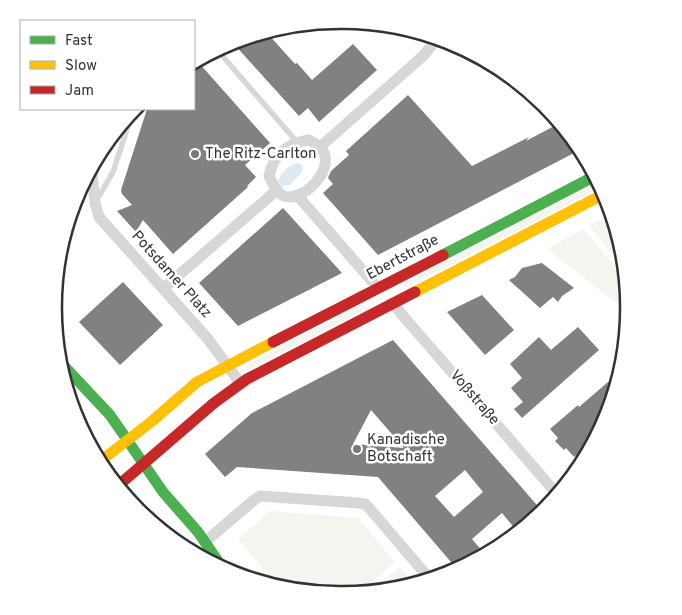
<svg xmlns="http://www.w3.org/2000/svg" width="682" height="615" viewBox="0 0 682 615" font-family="Overpass,sans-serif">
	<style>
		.green { fill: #f2f6ee }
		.water { fill: #dde9f3 }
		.building { fill: #818181; fill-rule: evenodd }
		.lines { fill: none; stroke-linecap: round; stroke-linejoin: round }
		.lane { stroke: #d7d7d7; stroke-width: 5.5 }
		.street { stroke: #d7d7d7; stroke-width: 11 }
		.fast { stroke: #4caf50; stroke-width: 11 }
		.slow { stroke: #ffc107; stroke-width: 11 }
		.jam { stroke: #c62828; stroke-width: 11 }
		.poi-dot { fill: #7a7a7a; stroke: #fff; stroke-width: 2 }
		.labels { text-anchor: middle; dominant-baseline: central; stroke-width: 5; stroke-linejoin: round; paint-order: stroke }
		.poi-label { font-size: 15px; fill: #333; stroke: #fff; text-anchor: start }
		.street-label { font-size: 15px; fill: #333; stroke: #fff }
		.rim { fill: none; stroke: #333; stroke-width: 2.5 }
	</style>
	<rect width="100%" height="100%" fill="#fff"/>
	<g class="green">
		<polygon points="596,182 600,188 406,288 403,284"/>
		<polygon points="610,215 620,264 589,226"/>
		<polygon points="583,229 622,274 626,295 617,303 547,249"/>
		<polygon points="360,305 362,311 248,370 246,365"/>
		<polygon points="271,511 358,518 395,562 362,591 341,595 275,582 238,539"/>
		<polygon points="400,567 412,581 375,588"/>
	</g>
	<path class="water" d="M296,163L301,164L303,169L302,172L290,185L281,186L278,180C282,172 287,167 296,163Z"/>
	<g class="building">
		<polygon points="268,34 295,64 297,63 312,80 353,44 377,70 319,122 308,108 299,116 232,42"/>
		<polygon points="199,63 270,143 245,165 256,177 247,186 248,187 173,254 143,220 136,232 117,211 132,205 122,194 121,190 147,109 194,109 194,67"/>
		<polygon points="408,95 472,166 529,137 526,141 558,124 576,152 378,255 323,193 333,184 328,178 331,171 349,155 346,151"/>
		<polygon points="283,208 342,273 238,326 199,283"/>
		<polygon points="542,263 574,288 562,296 558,302 553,297 540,308 509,280 515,277 522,268"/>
		<polygon points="123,282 163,325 120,365 79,322"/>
		<polygon points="482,295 514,330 485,355 447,312"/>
		<polygon points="578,327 599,350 522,418 514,409 523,402 511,388 522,378 510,364 539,337 551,350"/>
		<path d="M393,340L543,512L516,530L502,513L472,539L483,552L457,569L378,477L237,467L225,477L205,454L252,413ZM371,410L404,448L353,444ZM465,470L483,492L454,517L435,496Z"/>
		<polygon points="615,376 606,418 588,445 574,457 566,448 564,450 555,441 558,438 550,429 578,405 579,407"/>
	</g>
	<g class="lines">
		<g class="lane">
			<polyline points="218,51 297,142"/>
			<polyline points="96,201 113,172 133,111"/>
		</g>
		<g class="street">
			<path d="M309,140C312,142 316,144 319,146C341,165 302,206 282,195C276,191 272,182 269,176C274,154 287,143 309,140Z"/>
			<polyline points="320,147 423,56 437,39"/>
			<polyline points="92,173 95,203 99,217 208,339 240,383"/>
			<polyline points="297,195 378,288"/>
			<polyline points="164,288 277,190"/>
			<polyline points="392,303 556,493"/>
			<polyline points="205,542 254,500 260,496 359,503 365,504 370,509 429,578"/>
		</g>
		<g class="fast">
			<polyline points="443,255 593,177"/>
			<polyline points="65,367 110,415 163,492 198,532 222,567"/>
		</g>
		<g class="slow">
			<polyline points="415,292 604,194"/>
			<polyline points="103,459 151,422 197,382 273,342"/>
			<polyline points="128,496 148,518"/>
		</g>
		<g class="jam">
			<polyline points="273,342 443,255"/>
			<polyline points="120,484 214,403 247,379 415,292"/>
		</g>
	</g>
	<g class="poi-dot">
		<circle cx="195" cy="154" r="5"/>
		<circle cx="357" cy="449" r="5"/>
	</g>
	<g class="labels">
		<g class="poi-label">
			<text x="205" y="154">The Ritz-Carlton</text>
			<text x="367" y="440">Kanadische<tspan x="367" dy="17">Botschaft</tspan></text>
		</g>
		<g class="street-label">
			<text transform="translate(403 258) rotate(-28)">Ebertstraße</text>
			<text transform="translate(171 275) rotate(48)">Potsdamer Platz</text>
			<text transform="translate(474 398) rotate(49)">Voßstraße</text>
		</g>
	</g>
	<path d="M0 0H682V615H0ZM340 29H342A278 278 0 0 1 620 307V308A278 278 0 0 1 342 586H340A278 278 0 0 1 62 308V307A278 278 0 0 1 340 29Z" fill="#fff" fill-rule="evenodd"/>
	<path class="rim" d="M340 29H342A278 278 0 0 1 620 307V308A278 278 0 0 1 342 586H340A278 278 0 0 1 62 308V307A278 278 0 0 1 340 29Z"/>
	<rect x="20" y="20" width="175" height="90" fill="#ffffff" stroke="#adadad"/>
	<rect x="30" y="36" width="25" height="8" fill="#4caf50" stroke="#adadad"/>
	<text x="65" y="45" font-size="15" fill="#333333">Fast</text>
	<rect x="30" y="61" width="25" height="8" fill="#ffc107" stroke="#adadad"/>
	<text x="65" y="70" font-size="15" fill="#333333">Slow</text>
	<rect x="30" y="86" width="25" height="8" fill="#c62828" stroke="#adadad"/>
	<text x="65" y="95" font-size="15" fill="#333333">Jam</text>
</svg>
